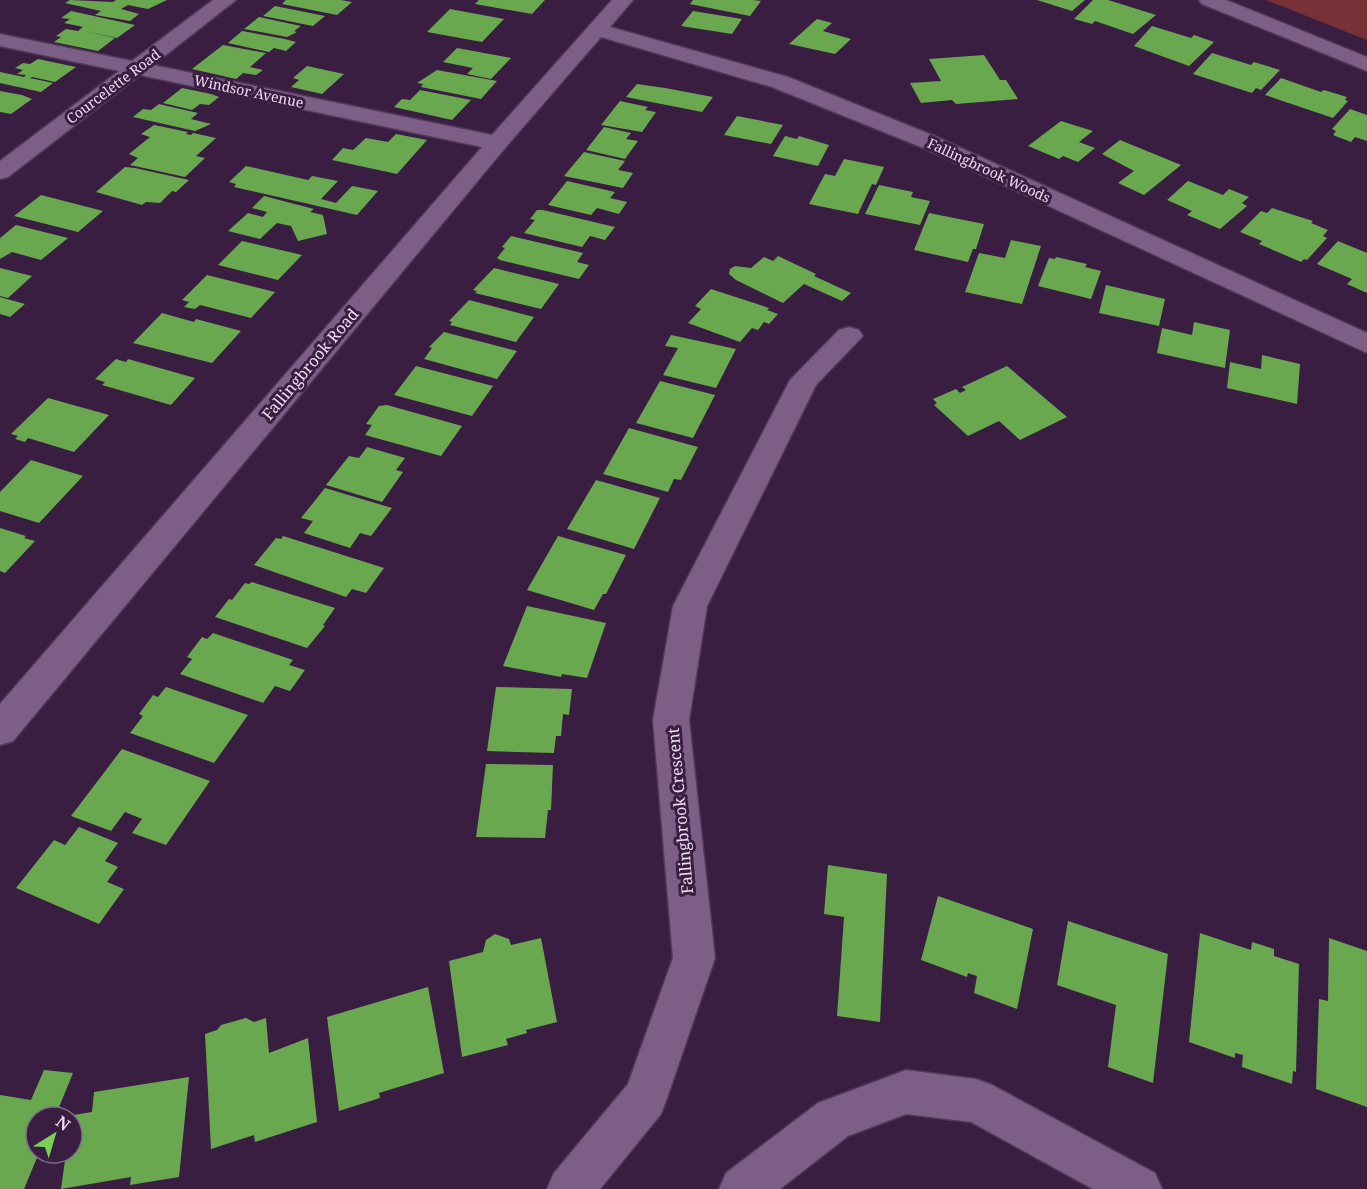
<svg xmlns="http://www.w3.org/2000/svg" width="1367" height="1189" viewBox="0 0 1367 1189" font-family="'Noto Serif',serif">
	<style>
		.green { fill: #783137 }
		.building { fill: #6aa850 }
		.lines { fill: none; stroke-linecap: round; stroke-linejoin: round }
		.street-casing { stroke: #503958; stroke-width: 3 }
		.street { fill: #7c5e86; fill-rule: evenodd }
		.labels { text-anchor: middle; dominant-baseline: central; stroke-width: 6; stroke-linejoin: round; paint-order: stroke }
		.far-street-label { font-size: 14px; fill: #eddcf3; stroke: #391e41 }
		.street-label { font-size: 16px; fill: #eddcf3; stroke: #391e41 }
	</style>
	<rect width="100%" height="100%" fill="#391e41"/>
	<polygon class="green" points="1266,0 1367,0 1367,40"/>
	<g class="building">
		<polygon points="70,0 113,2 116,0 167,0 148,9 128,5 121,9 139,14 130,21 95,15 101,11 65,3"/>
		<polygon points="286,0 341,0 352,2 337,15 282,4"/>
		<polygon points="479,0 545,0 532,14 475,4"/>
		<polygon points="693,0 753,0 761,1 750,16 690,4"/>
		<polygon points="1037,0 1085,0 1072,11"/>
		<polygon points="1093,0 1108,0 1156,15 1133,34 1095,21 1092,24 1074,19"/>
		<polygon points="275,6 325,16 313,26 263,16"/>
		<polygon points="450,9 504,19 482,42 427,32"/>
		<polygon points="71,11 135,25 117,38 80,30 115,38 98,51 54,42 61,37 56,36 66,29 78,31 83,27 64,23 70,19 61,18"/>
		<polygon points="693,11 742,19 732,34 681,26"/>
		<polygon points="259,17 301,26 294,31 297,32 287,37 244,29"/>
		<polygon points="817,19 832,23 823,31 851,39 835,54 789,44"/>
		<polygon points="1152,26 1191,38 1194,35 1214,42 1189,66 1134,46"/>
		<polygon points="242,31 285,39 296,42 286,51 274,48 269,52 228,43"/>
		<polygon points="223,45 266,53 250,67 263,70 256,75 243,73 236,79 192,69"/>
		<polygon points="457,48 511,58 491,79 467,74 473,68 443,62"/>
		<polygon points="1212,53 1251,65 1254,62 1280,70 1261,90 1256,88 1252,93 1193,74"/>
		<polygon points="984,55 1000,80 1006,80 1018,99 956,104 952,100 921,103 910,83 941,81 929,59"/>
		<polygon points="38,59 76,67 55,82 32,77 30,78 53,83 41,92 0,83 0,72 24,77 26,75 17,74 23,70 15,68 23,63 30,64"/>
		<polygon points="307,66 344,74 322,94 291,87 299,80 293,78"/>
		<polygon points="437,70 497,81 481,99 421,87 423,84 417,83"/>
		<polygon points="1281,78 1321,92 1324,90 1347,97 1345,100 1348,101 1333,118 1265,95"/>
		<polygon points="637,84 665,88 713,97 702,112 626,97"/>
		<polygon points="182,88 211,94 219,97 209,105 200,104 192,110 163,103"/>
		<polygon points="420,90 471,100 452,120 394,107 402,99 410,100"/>
		<polygon points="0,91 22,95 32,99 11,114 0,112"/>
		<polygon points="620,101 648,107 645,110 656,112 642,132 601,125"/>
		<polygon points="159,104 198,113 191,119 211,124 195,131 133,117 143,109 151,110"/>
		<polygon points="1350,109 1367,115 1367,141 1355,137 1351,142 1333,135 1336,131 1332,129"/>
		<polygon points="737,116 783,125 771,144 724,135"/>
		<polygon points="1061,121 1093,131 1079,142 1095,148 1078,162 1063,156 1059,159 1028,146"/>
		<polygon points="154,125 188,132 186,134 191,135 193,133 216,138 196,156 205,158 185,177 130,165 138,158 129,154 150,137 141,134"/>
		<polygon points="604,127 631,133 626,139 638,141 625,159 586,150"/>
		<polygon points="396,134 427,140 397,174 332,160 343,148 353,150 366,138 388,142"/>
		<polygon points="785,136 797,139 799,136 829,145 818,166 773,156"/>
		<polygon points="1120,140 1181,165 1144,195 1118,183 1134,171 1102,154"/>
		<polygon points="584,152 625,161 618,170 633,173 623,188 564,176"/>
		<polygon points="844,159 884,167 876,185 872,184 858,214 809,204 825,174 835,176"/>
		<polygon points="246,166 308,180 312,176 338,181 321,199 336,203 352,186 378,191 357,215 234,187 236,184 229,182"/>
		<polygon points="125,167 135,168 189,180 176,192 172,191 160,203 146,202 142,205 96,192"/>
		<polygon points="567,181 615,192 610,198 627,202 619,214 597,208 591,215 548,205"/>
		<polygon points="1188,181 1223,195 1229,189 1249,197 1242,203 1247,206 1220,229 1187,215 1192,211 1167,200"/>
		<polygon points="879,185 913,192 911,197 930,201 920,225 865,214"/>
		<polygon points="41,195 103,211 78,232 14,216"/>
		<polygon points="264,196 314,209 310,212 323,215 327,234 298,241 291,226 277,223 260,239 228,231 248,213 263,217 267,212 252,208"/>
		<polygon points="1272,208 1313,221 1311,223 1328,230 1323,236 1327,238 1307,260 1304,259 1301,262 1259,244 1262,241 1240,232 1261,211 1267,213"/>
		<polygon points="537,210 543,210 615,227 605,240 590,236 582,247 524,233 535,220 530,219"/>
		<polygon points="929,213 984,224 976,249 973,249 968,262 914,250"/>
		<polygon points="16,225 68,238 41,260 12,252 0,259 0,238"/>
		<polygon points="511,236 583,253 577,262 589,265 579,279 500,260 497,258 505,248 502,247"/>
		<polygon points="1011,240 1041,246 1022,304 965,292 979,253 1005,258"/>
		<polygon points="242,241 302,255 278,280 218,265"/>
		<polygon points="1338,241 1367,253 1367,293 1347,284 1352,279 1317,264"/>
		<polygon points="778,256 816,274 814,276 851,293 842,301 804,284 783,303 736,280 729,274 730,269 735,266 751,268 764,257 773,261"/>
		<polygon points="1056,257 1087,264 1085,267 1101,271 1091,299 1038,286 1049,258 1055,259"/>
		<polygon points="0,268 32,276 8,298 0,296"/>
		<polygon points="494,268 559,284 541,309 475,293 477,291 473,290"/>
		<polygon points="207,275 275,292 251,318 200,305 195,309 184,307 189,302 182,300"/>
		<polygon points="1106,285 1165,299 1159,326 1099,313"/>
		<polygon points="711,289 769,308 767,310 778,314 769,324 764,322 758,330 752,328 740,342 688,323 701,309 695,306"/>
		<polygon points="0,297 25,304 10,317 0,314"/>
		<polygon points="469,300 534,317 516,342 450,325 452,322 449,321"/>
		<polygon points="162,313 194,322 196,319 241,331 212,363 133,343"/>
		<polygon points="1194,322 1230,330 1225,368 1157,353 1162,328 1192,335"/>
		<polygon points="444,332 517,351 497,379 424,359 432,348 429,347"/>
		<polygon points="671,335 736,349 716,388 663,375 678,348 665,346"/>
		<polygon points="1262,355 1300,364 1297,404 1227,388 1230,362 1261,369"/>
		<polygon points="116,359 126,362 128,359 195,378 171,405 102,385 105,382 95,379"/>
		<polygon points="416,366 493,386 472,416 394,395"/>
		<polygon points="1007,366 1067,417 1020,440 999,421 968,436 934,405 937,403 933,399 956,389 960,393 966,390 962,387"/>
		<polygon points="660,381 715,395 693,438 636,423"/>
		<polygon points="48,398 109,415 74,452 28,438 25,442 15,439 18,436 11,434"/>
		<polygon points="387,405 462,426 441,456 365,435 372,425 366,424 379,406"/>
		<polygon points="629,428 698,447 681,480 674,479 668,492 603,474"/>
		<polygon points="367,447 405,458 396,470 403,472 382,502 326,485 349,456 359,458"/>
		<polygon points="31,460 83,476 39,523 0,511 0,492"/>
		<polygon points="596,480 660,498 634,549 567,529"/>
		<polygon points="325,488 392,508 371,536 360,533 350,548 304,533 313,521 301,518"/>
		<polygon points="0,528 26,536 24,538 35,541 5,573 0,571"/>
		<polygon points="283,536 384,568 366,593 352,589 346,597 254,565 276,538 281,539"/>
		<polygon points="558,536 626,555 606,594 603,594 594,610 527,590"/>
		<polygon points="252,582 335,608 323,625 325,626 307,648 215,617 229,599 232,600 245,583 249,584"/>
		<polygon points="527,606 606,623 587,678 562,674 561,677 503,666"/>
		<polygon points="213,633 293,660 289,665 305,670 290,691 275,686 263,703 180,674 192,659 187,657 202,637 207,639"/>
		<polygon points="166,687 248,715 214,763 130,733 143,716 139,714 153,695 158,697"/>
		<polygon points="496,687 572,689 569,715 563,714 561,736 556,736 554,753 487,751"/>
		<polygon points="122,749 210,781 166,845 132,833 142,819 125,812 111,831 71,816"/>
		<polygon points="486,764 553,765 551,810 548,810 545,838 476,837"/>
		<polygon points="79,827 118,843 105,861 118,867 107,882 124,889 99,924 16,888 54,840 65,845"/>
		<polygon points="828,865 887,874 880,1022 837,1016 844,917 824,914"/>
		<polygon points="938,896 1033,929 1017,1009 974,993 977,976 968,973 967,977 921,960"/>
		<polygon points="1068,921 1168,954 1153,1083 1108,1067 1116,1005 1057,985"/>
		<polygon points="1200,933 1251,950 1252,942 1274,949 1274,956 1299,964 1296,1072 1293,1071 1292,1084 1242,1067 1243,1055 1235,1053 1235,1058 1189,1042"/>
		<polygon points="495,934 509,939 511,945 541,938 557,1022 526,1030 527,1033 506,1039 508,1045 462,1057 449,961 483,952 486,940"/>
		<polygon points="1329,938 1367,951 1367,1107 1316,1089 1319,999 1328,1001"/>
		<polygon points="428,987 444,1073 379,1093 380,1098 339,1111 327,1017"/>
		<polygon points="246,1018 254,1022 266,1018 269,1053 308,1038 317,1122 255,1142 254,1135 211,1149 205,1034 217,1030 221,1025"/>
		<polygon points="44,1070 73,1073 55,1117 36,1117 36,1153 39,1153 24,1189 0,1189 0,1095 31,1100"/>
		<polygon points="189,1077 179,1177 130,1185 131,1177 61,1189 66,1153 72,1153 72,1117 67,1116 92,1112 94,1092"/>
	</g>
	<g class="lines">
		<g class="street-casing">
			<g id="street">
				<polygon points="213,0 236,0 153,65 492,135 612,0 633,0 610,27 788,77 937,137 1367,333 1367,353 921,147 772,87 601,37 505,148 13,741 0,745 0,704 482,147 140,75 8,177 0,179 0,161 119,71 0,46 0,34 132,61"/>
				<polygon points="1199,0 1226,0 1367,57 1367,71 1202,4"/>
				<polygon points="849,327 859,330 863,336 816,385 707,606 689,720 715,958 667,1098 661,1114 600,1189 547,1189 554,1173 628,1084 673,958 653,720 673,606 790,380 839,330"/>
				<polygon points="906,1070 976,1079 992,1085 1155,1173 1162,1189 1093,1189 971,1122 906,1114 848,1136 780,1189 719,1189 726,1173 818,1103"/>
			</g>
		</g>
		<use href="#street" class="street"/>
	</g>
	<g class="labels">
		<g class="far-street-label">
			<text transform="translate(113 86) rotate(-37)">Courcelette Road</text>
			<text transform="translate(249 91) rotate(12)">Windsor Avenue</text>
			<text transform="translate(989 170) rotate(25)">Fallingbrook Woods</text>
		</g>
		<g class="street-label">
			<text transform="translate(310 364) rotate(-50)">Fallingbrook Road</text>
			<text transform="translate(680 811) rotate(-95)">Fallingbrook Crescent</text>
		</g>
	</g>
	<g transform="translate(54 1135) rotate(37)"><circle r="28" fill="#391e41" stroke="#816a88" stroke-width="1.5"/>
	<path d="M0-4.5L10 22L0 15L-10 22Z" fill="#7bd156"/>
	<text y="-9" font-size="16" font-weight="bold" text-anchor="middle" fill="#eddcf3">N</text>
	</g>
</svg>
